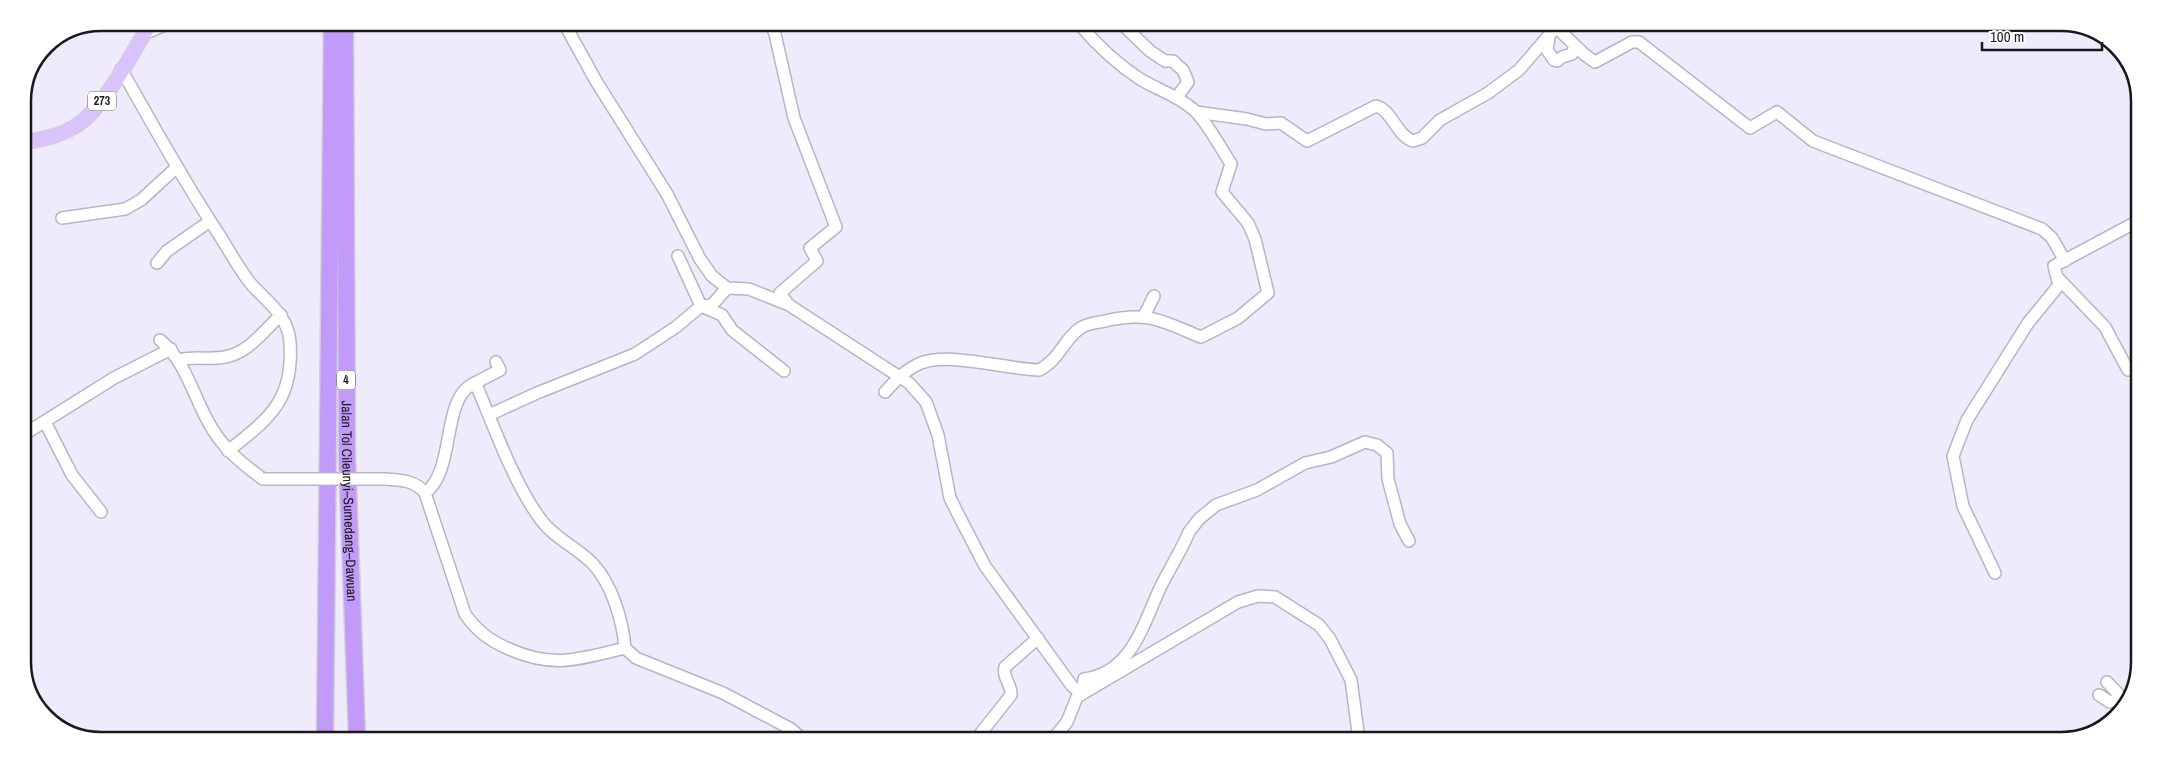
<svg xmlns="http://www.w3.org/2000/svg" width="2162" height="763" viewBox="0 0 2162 763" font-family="'Archivo Narrow',sans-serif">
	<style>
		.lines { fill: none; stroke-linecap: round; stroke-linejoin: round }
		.minor-casing { stroke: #b8b4c4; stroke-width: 14 }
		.major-casing { stroke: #d1d1d2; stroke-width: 16 }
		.highway-casing { stroke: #d1d1d2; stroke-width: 19 }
		.minor { stroke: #fff; stroke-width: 11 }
		.major { stroke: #dac2fc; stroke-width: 14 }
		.highway { stroke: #c19afa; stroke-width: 16 }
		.minor-bridge-casing { stroke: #b8b4c4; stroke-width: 14; stroke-linecap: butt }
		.minor-bridge { stroke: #fff; stroke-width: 11 }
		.labels { text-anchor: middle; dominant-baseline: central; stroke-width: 5; stroke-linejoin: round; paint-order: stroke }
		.shield { fill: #fff; stroke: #5f5d62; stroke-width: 1 }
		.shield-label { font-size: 12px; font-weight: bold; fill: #1a181e }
		.street-label { font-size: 14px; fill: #1a181e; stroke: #fff }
		.rim { fill: none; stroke: #1a181e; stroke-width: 2.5 }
	</style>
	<rect width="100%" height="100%" fill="#f0ebfc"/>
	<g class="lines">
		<g class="minor-casing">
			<g id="minor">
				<polyline points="564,23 596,81 667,194 700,259 712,276 727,288 749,289 789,305 909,383 926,402 938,435 950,498 960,518 985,566 1072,686 1082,694 1238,602 1258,596 1275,597 1319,625 1330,639 1351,680 1359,739"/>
				<polyline points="771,24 775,34 794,118 836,227 810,248 817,261 780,293 788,304"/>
				<polyline points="1123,25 1150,51 1165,61 1173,61 1177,65 1183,70 1188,82 1177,97"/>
				<polyline points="1556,27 1585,55 1595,62 1632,42 1639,42 1750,128 1777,112 1813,141 2042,229 2052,238 2065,261"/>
				<polyline points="144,34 169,23"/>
				<polyline points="1549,37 1547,50 1554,60 1557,61 1562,57 1572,54 1575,46"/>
				<path d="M121,69C153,125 184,182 220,236C230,252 239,269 251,284C267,302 288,315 290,342C294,400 270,418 228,451"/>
				<path d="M1196,112L1247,119L1266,124L1281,123L1307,141L1376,106C1392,110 1396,135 1413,141L1422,138L1440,120L1488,93L1519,70L1557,26"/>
				<polyline points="62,218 125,209 141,200 177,167"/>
				<polyline points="678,256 701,306 722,315 732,330 784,371"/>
				<polyline points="157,263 167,251 210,221"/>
				<polyline points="2059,279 2105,327 2128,370"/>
				<polyline points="1144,316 1154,296"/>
				<path d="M160,340C188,363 194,401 213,430C226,451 244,465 263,479"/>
				<path d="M178,360C195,356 209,360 225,357C249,353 264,330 281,315"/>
				<polyline points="473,384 500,370 496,362"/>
				<path d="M885,392C895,381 906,369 921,363C951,352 1005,369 1039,370C1059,360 1063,341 1079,329C1086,323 1097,323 1105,321C1149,311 1162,321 1201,337L1238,318L1268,293L1255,239L1248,223L1222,192L1231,164C1222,150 1205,119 1194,110C1177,95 1158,90 1140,79C1117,64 1097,45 1080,25"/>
				<polyline points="489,415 537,393 635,354 676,327 701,306 712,305 727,288"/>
				<polyline points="45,422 72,475 101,512"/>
				<polyline points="23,435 114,378 171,349"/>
				<path d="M385,479C400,480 415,480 425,493L465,614C477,631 490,641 509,649C554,669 579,659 625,648L636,658L723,693L791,729L801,738"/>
				<path d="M425,493C456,471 441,399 473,384L478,389C495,430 515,485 541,520C555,539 577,547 593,564C612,584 623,622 625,648"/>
				<polyline points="1995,573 1963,506 1953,456 1967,420 2028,323 2059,285 2054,266 2138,221"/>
				<polyline points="2107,682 2125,701"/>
				<polyline points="2099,695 2110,702 2123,698"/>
				<path d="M977,738L1011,695C1012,685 1002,677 1005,667L1038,638"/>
				<path d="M1054,738L1067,722L1077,697L1082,694L1084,679C1132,673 1143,624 1161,586C1170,568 1181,551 1189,532L1199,519L1216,505L1257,490L1305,463L1331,457L1365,442L1377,445L1387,453L1388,479L1400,524L1409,541"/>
			</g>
		</g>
		<g class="major-casing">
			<path id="major" d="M23,143C40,139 58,137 74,127C103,111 132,52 151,23"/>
		</g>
		<g class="highway-casing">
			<g id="highway">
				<path id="s1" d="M345,23L347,458L357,737"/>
				<polyline points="325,737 332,23"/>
			</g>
		</g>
		<use href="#minor" class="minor"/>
		<use href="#major" class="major"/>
		<use href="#highway" class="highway"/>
		<g class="minor-bridge-casing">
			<polyline id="minor-bridge" points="263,479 385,479"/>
		</g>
		<use href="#minor-bridge" class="minor-bridge"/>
	</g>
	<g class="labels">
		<g class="shield">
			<rect x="88" y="91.5" width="28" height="19" rx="4"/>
			<rect x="337" y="370.5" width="18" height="19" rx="4"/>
		</g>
		<g class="shield-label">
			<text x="102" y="101">273</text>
			<text x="346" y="380">4</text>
		</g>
		<g class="street-label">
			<text stroke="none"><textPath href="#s1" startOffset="478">Jalan Tol Cileunyi–Sumedang–Dawuan</textPath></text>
		</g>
	</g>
	<path d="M0 0H2162V763H0ZM101 31H2061A70 70 0 0 1 2131 101V662A70 70 0 0 1 2061 732H101A70 70 0 0 1 31 662V101A70 70 0 0 1 101 31Z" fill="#fff" fill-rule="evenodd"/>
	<path class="rim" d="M101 31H2061A70 70 0 0 1 2131 101V662A70 70 0 0 1 2061 732H101A70 70 0 0 1 31 662V101A70 70 0 0 1 101 31Z"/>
	<path d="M1982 42v8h120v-8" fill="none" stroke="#1a181e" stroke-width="2.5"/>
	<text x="1990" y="42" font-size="15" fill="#1a181e" stroke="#ffffff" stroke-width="4" paint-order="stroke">100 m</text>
</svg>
